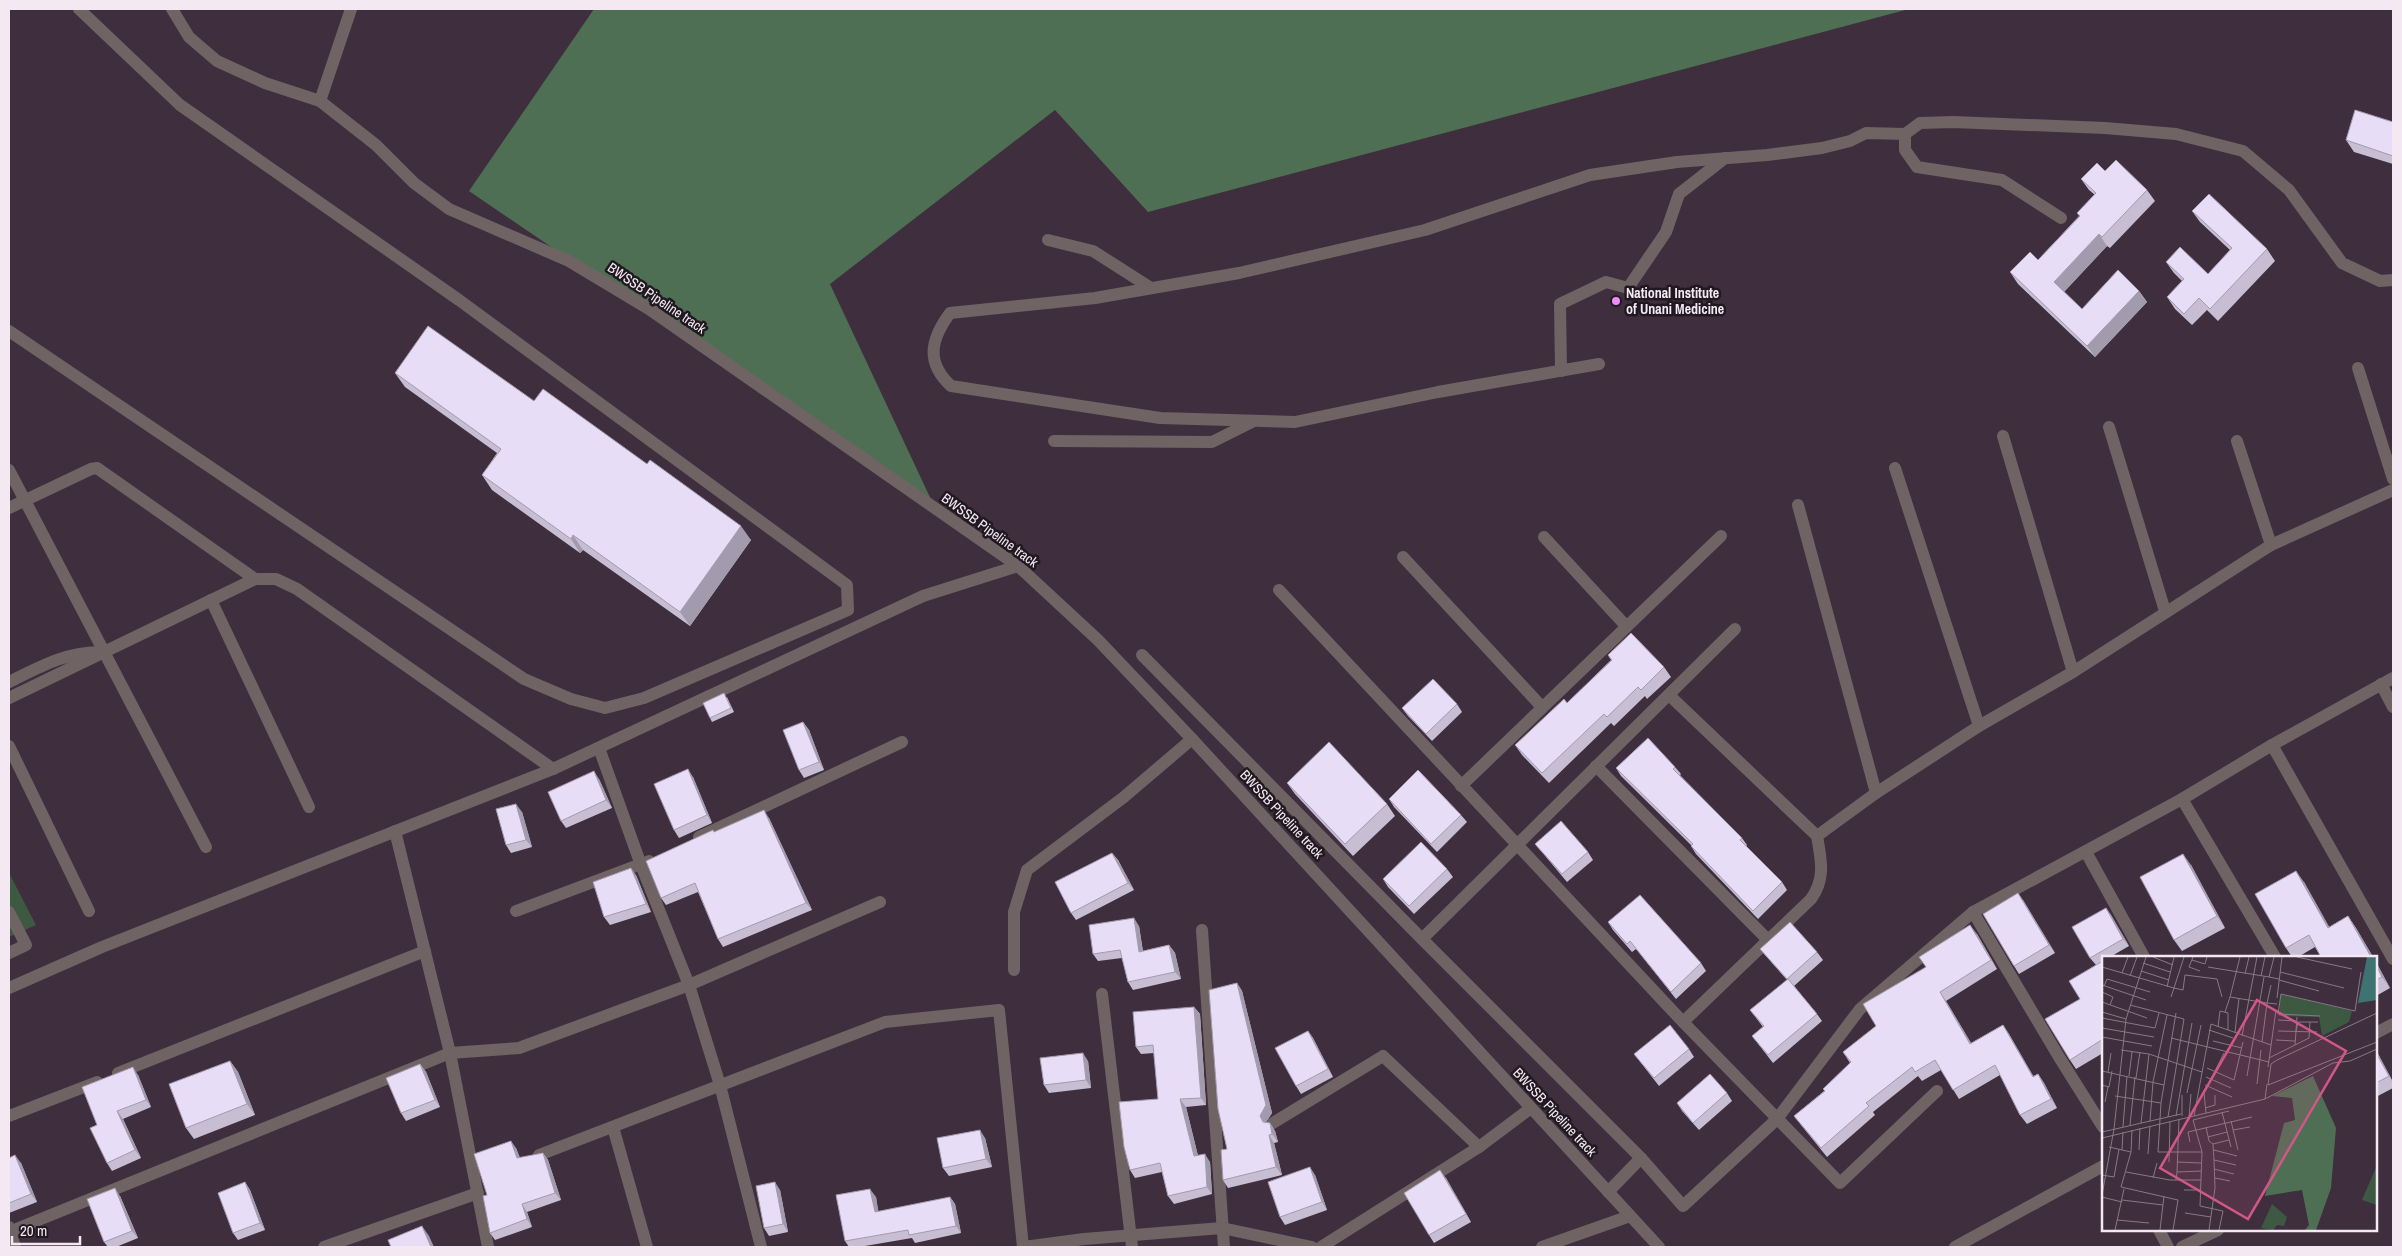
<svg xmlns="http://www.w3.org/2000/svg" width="2402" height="1256" viewBox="0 0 2402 1256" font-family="'Archivo Narrow',sans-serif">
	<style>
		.green { fill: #3e5942 }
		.forest { fill: #4f6f54 }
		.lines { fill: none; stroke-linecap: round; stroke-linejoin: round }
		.minor { stroke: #706364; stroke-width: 12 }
		.wall { fill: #c7bed4 }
		.shaded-wall { fill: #a29bad }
		.building { fill: #e7ddf7; stroke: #a29bad }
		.poi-dot { fill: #ee8cf8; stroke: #211920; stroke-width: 2 }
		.labels { text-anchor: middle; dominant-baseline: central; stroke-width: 5; stroke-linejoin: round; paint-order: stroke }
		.poi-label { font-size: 14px; font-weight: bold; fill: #f4e9f3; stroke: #211920; text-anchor: start }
		.street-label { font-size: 14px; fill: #f4e9f3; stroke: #211920 }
		.inset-road { fill: none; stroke: #877986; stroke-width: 1 }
		.view { fill: #d15789; fill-opacity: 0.15; stroke: #d15789; stroke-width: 2.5 }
		.inset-edge { fill: none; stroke: #f4e9f3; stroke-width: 2.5 }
	</style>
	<rect width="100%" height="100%" fill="#3f2e3e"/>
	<polygon class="green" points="9,873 36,925 9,937"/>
	<polygon class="forest" points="594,9 1909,9 1148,212 1055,110 830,284 935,508 469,191"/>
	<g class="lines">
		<g class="minor">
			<polyline points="172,9 189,37 217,61 265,83 320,101 376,145 414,183 449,209 569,261 649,309 1018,566 1098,640 1192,739 1659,1247"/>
			<polyline points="320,101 351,9"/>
			<polyline points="2061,218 2002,180 1917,167 1905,150 1905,134 1920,123 1953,122 2105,128 2176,134 2243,151 2289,190 2342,263 2380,281 2393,280"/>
			<polyline points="1048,240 1093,251 1151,288"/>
			<polyline points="9,331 524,679 571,699 605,708 644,698 848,610 847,585 459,300 180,105 79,9"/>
			<path d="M1599,364L1438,392L1295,422L1160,418L951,386C925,362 931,339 950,313L1095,298L1239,273L1425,230L1590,175L1677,162L1767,155L1822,148L1850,141L1866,133L1905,134"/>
			<polyline points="2358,368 2393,479"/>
			<polyline points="1561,371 1560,304 1606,282 1628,288 1666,232 1679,194 1725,158"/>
			<polyline points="2109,427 2165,611"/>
			<polyline points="2003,436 2073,672"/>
			<polyline points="1054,441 1212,442 1252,422"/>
			<polyline points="2237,441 2271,545"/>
			<polyline points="1895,468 1979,726"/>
			<polyline points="9,470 206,847"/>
			<polyline points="1798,505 1876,793"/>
			<polyline points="9,508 91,469 97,468 255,579 276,579 297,589 553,769"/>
			<polyline points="1544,537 1626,626"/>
			<polyline points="1403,557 1542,707"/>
			<polyline points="1279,590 1683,1022 1840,1183 1937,1091"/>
			<polyline points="211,600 309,807"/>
			<polyline points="1142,655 1422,939 1641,1158 1683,1206 1777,1119 1860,1009 1973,912 2182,799 2272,745 2393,678"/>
			<path d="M9,682C40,667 63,653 99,652"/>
			<polyline points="2381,684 2393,707"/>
			<polyline points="1669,695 1817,836"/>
			<polyline points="9,698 255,579"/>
			<polyline points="2272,745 2393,959"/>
			<polyline points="9,746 89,911"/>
			<polyline points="599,748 641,865 689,985 720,1085 761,1247"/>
			<polyline points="1596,766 1768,940"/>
			<polyline points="1461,786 1721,536"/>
			<polyline points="2182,799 2275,957"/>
			<polyline points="395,831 450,1053 488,1247"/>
			<polyline points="699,837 902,742"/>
			<polyline points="2086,852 2144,957"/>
			<polyline points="516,911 649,861"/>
			<polyline points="9,912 26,945 9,953"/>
			<polyline points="1973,912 2059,1057 2103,1127"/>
			<polyline points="1202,930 1224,1247"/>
			<polyline points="1422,939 1735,629"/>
			<polyline points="1014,970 1014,912 1027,870 1124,797 1192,739"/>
			<polyline points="9,988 102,947 553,769 923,596 1018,566"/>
			<polyline points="1102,994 1132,1247"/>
			<path d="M1683,1022L1811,899C1826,878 1821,860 1817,836L1876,793L1979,726L2073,672L2271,545L2393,490"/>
			<polyline points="2376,1033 2393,1024"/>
			<polyline points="118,1073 425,951"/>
			<polyline points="9,1116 97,1082"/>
			<polyline points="1273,1123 1383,1056 1479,1147"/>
			<polyline points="613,1127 647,1247"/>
			<polyline points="539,1155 885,1022 999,1010 1023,1247"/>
			<polyline points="1608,1192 1641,1158"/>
			<polyline points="9,1227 15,1247"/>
			<polyline points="2159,1230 2168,1247"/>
			<polyline points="9,1232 450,1053 519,1048 689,985 880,902"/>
			<polyline points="324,1247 478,1193"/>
			<polyline points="1024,1247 1084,1239 1222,1228 1312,1247"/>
			<polyline points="1321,1247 1479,1147 1531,1108"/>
			<polyline points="1542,1247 1630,1216"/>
			<polyline points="1955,1247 2103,1166"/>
			<polyline points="2182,1247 2218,1230"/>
		</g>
	</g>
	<g class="wall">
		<polygon points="2393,122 2393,164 2354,152 2346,140"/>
		<polygon points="2105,171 2147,190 2155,201 2110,248 2107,246 2064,292 2082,309 2139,291 2147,302 2095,357 2018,284 2010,272 2038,260 2079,216 2077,213 2095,195 2089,190 2081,179"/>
		<polygon points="2192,211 2267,249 2275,261 2218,321 2207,310 2192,325 2175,309 2167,297 2182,281 2174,273 2166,262 2208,274 2230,250 2200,222"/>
		<polygon points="395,373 534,401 751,540 690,626 583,550 580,553 492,490 482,475 497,453 405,387"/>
		<polygon points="1608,655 1664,667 1671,677 1647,699 1645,696 1614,726 1611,723 1549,783 1522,755 1515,745 1567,703 1611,660"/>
		<polygon points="727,697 734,712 712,722 710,718"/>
		<polygon points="1457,704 1462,712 1432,741 1408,716 1402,708"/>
		<polygon points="803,722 809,730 824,770 804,778 799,770"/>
		<polygon points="1675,767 1681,774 1680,775 1742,838 1747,845 1746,847 1782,882 1787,890 1758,919 1696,854 1691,846 1691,845 1621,776 1616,768"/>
		<polygon points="693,777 712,823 679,838 674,830"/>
		<polygon points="599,779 612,808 566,828 561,821"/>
		<polygon points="1287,783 1387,804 1395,816 1353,856 1295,794"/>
		<polygon points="1389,799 1461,815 1467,822 1437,852 1394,807"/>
		<polygon points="522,812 532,847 511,853 506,845"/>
		<polygon points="769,818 812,910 723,947 718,939 698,892 666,905 661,898 714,832"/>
		<polygon points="1535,844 1588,852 1593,860 1567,882 1541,851"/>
		<polygon points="1112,853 1118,860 1134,890 1076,920 1071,913"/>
		<polygon points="2191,865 2225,928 2182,951 2174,940"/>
		<polygon points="1447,869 1453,877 1414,914 1388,887 1383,879"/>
		<polygon points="636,875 651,912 610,925 604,917"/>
		<polygon points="2304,882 2329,927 2348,916 2356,928 2373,957 2321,957 2315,947 2298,957 2292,957 2286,948"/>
		<polygon points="2023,900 2055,953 2019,974 2014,966"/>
		<polygon points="2106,908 2111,915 2129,946 2110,957 2103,957 2103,1053 2076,1069 2070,1060 2080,999 2096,965 2090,958"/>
		<polygon points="1608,922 1701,963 1706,971 1676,999 1636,949 1632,952 1613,930"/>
		<polygon points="1139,926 1143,951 1169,945 1175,953 1181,979 1133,990 1128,982 1122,958 1098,961 1093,954"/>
		<polygon points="1977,934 1997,969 1946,1001 1971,1043 2003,1025 2009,1034 2033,1076 2038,1074 2044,1083 2057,1108 2027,1124 2020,1115 2000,1075 1959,1099 1941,1070 1922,1081 1918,1076 1873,1112 1875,1115 1827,1157 1801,1125 1794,1116 1824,1091 1850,1063 1843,1052 1876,1026 1926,967"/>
		<polygon points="1760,949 1817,952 1823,960 1794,986 1817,1014 1822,1021 1773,1063 1752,1036 1763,1027 1750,1010 1787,980 1766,956"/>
		<polygon points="2376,962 2390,988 2376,996"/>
		<polygon points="1237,983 1242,991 1272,1113 1266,1122 1270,1123 1275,1131 1278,1142 1274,1143 1282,1175 1228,1188 1223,1180 1227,1149"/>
		<polygon points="1194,1007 1200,1014 1206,1105 1186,1107 1198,1156 1210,1162 1212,1194 1174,1204 1168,1196 1162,1172 1135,1178 1130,1170 1158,1099 1154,1053 1141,1054 1136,1047"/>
		<polygon points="1308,1031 1313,1038 1333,1077 1301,1094 1296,1086"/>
		<polygon points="1689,1049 1694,1057 1659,1086 1634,1054"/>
		<polygon points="2376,1050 2393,1082 2393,1088 2376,1097"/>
		<polygon points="230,1061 238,1072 255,1115 194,1139 186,1128"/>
		<polygon points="1088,1061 1091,1088 1049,1093 1044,1085"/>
		<polygon points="420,1064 426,1072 440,1107 406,1121 401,1113"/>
		<polygon points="138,1075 151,1107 123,1119 141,1158 112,1171 107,1163 97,1125"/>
		<polygon points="1727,1093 1732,1101 1699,1130 1682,1111 1677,1103"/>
		<polygon points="985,1138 992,1167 949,1176 943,1168"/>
		<polygon points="516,1148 520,1158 543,1153 548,1160 561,1200 527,1212 532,1227 495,1240 490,1233 487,1195"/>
		<polygon points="9,1158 21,1163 37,1202 9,1213"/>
		<polygon points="1315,1175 1327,1210 1285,1225 1280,1217"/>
		<polygon points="1446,1178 1471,1222 1434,1243 1429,1235"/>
		<polygon points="245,1182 250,1190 265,1230 238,1240 233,1233"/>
		<polygon points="780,1190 788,1232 769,1236 764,1228"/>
		<polygon points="120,1196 138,1238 116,1247 108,1247 104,1242"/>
		<polygon points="876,1197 878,1212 950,1197 955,1204 961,1233 915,1243 912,1238 859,1247 849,1247 845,1241"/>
	</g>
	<g class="shaded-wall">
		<polygon points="2099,234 2107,246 2062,294 2054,282"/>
		<polygon points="2139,291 2147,302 2095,357 2087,346"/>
		<polygon points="741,526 751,540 690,626 680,612"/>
		<polygon points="573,535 583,550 580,553 571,539"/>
		<polygon points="803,722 809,730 824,770 819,762"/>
		<polygon points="688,769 693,777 712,823 707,815"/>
		<polygon points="594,771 599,779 612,808 606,800"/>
		<polygon points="516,804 522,812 532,847 526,840"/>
		<polygon points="764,810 769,818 812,910 806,903"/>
		<polygon points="1112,853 1118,860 1134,890 1128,883"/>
		<polygon points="2183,854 2191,865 2225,928 2217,916"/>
		<polygon points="631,868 636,875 651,912 646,904"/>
		<polygon points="2296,871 2304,882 2336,939 2328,928"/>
		<polygon points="2018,893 2023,900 2055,953 2049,945"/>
		<polygon points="2106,908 2111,915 2129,946 2123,939"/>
		<polygon points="2348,916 2356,928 2373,957 2371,957"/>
		<polygon points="1134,918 1139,926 1144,960 1139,952"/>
		<polygon points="1970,925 1977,934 1997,969 1991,960"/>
		<polygon points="1169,945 1175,953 1181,979 1175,972"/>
		<polygon points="2376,962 2390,988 2382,977 2376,965"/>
		<polygon points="1237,983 1242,991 1272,1113 1265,1124 1269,1130 1260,1116"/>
		<polygon points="1940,992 1946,1001 1977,1053 1970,1044"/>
		<polygon points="1194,1007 1200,1014 1206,1105 1201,1098"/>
		<polygon points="2003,1025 2009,1034 2039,1086 2033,1077"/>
		<polygon points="1308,1031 1313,1038 1333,1077 1328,1069"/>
		<polygon points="2376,1050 2393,1082 2393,1083 2389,1076 2376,1053"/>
		<polygon points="1083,1053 1088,1061 1091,1088 1086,1080"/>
		<polygon points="230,1061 238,1072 255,1115 247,1104"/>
		<polygon points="420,1064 426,1072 440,1107 435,1100"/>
		<polygon points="133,1067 138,1075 151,1107 146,1100"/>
		<polygon points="2038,1074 2044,1083 2057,1108 2051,1099"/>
		<polygon points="1180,1099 1186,1107 1200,1164 1194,1156"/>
		<polygon points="117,1111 123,1119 141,1158 135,1150"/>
		<polygon points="1270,1123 1275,1131 1278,1142 1272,1134"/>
		<polygon points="980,1130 985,1138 992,1167 986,1159"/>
		<polygon points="1269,1135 1274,1143 1282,1175 1276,1167"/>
		<polygon points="511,1141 516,1148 523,1166 517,1158"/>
		<polygon points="543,1153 548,1160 561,1200 555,1193"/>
		<polygon points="1205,1154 1210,1162 1212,1194 1207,1187"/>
		<polygon points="15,1155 21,1163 37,1202 31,1194"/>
		<polygon points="1310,1167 1315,1175 1327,1210 1322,1202"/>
		<polygon points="1440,1170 1446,1178 1471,1222 1466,1214"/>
		<polygon points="245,1182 250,1190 265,1230 260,1223"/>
		<polygon points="775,1182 780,1190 788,1232 783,1224"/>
		<polygon points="115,1188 120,1196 138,1238 132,1231"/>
		<polygon points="870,1189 876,1197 880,1220 875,1212"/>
		<polygon points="950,1197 955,1204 961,1233 956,1226"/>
		<polygon points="522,1204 527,1212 532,1227 527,1219"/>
		<polygon points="422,1226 429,1236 434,1247 431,1247"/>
	</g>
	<g class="building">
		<polygon points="2355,110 2393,122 2393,156 2346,140"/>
		<polygon points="2116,160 2147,190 2102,237 2099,234 2054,282 2082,309 2118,270 2139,291 2087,346 2010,272 2030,252 2038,260 2080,216 2077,213 2096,193 2081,179 2097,163 2105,171"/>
		<polygon points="2209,194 2267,249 2210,309 2199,298 2184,314 2167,297 2184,279 2166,262 2180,247 2208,274 2232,248 2192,211"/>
		<polygon points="428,326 534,401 543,389 647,464 650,460 741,526 680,612 573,535 571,539 482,475 501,449 395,373"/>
		<polygon points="1631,633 1664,667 1641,690 1638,687 1607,717 1604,714 1542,773 1515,745 1564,699 1567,703 1612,660 1608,655"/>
		<polygon points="1433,679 1457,704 1426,734 1402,708"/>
		<polygon points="724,693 731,708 710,718 703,703"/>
		<polygon points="803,722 819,762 799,770 783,730"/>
		<polygon points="1648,738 1675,767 1673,769 1742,838 1740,840 1782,882 1753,911 1691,846 1693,844 1616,768"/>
		<polygon points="1329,742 1387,804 1345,844 1287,783"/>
		<polygon points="688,769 707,815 674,830 654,784"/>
		<polygon points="1418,770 1461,815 1431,844 1389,799"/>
		<polygon points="594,771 606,800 561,821 548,792"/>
		<polygon points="516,804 526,840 506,845 496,809"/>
		<polygon points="764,810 806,903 718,939 695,883 661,898 646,861 713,830 714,832"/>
		<polygon points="1561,821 1588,852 1562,874 1535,844"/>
		<polygon points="1421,842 1447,869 1409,906 1383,879"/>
		<polygon points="1112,853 1128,883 1071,913 1055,882"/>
		<polygon points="2183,854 2217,916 2174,940 2140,877"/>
		<polygon points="631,868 646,904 604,917 593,882"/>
		<polygon points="2296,871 2328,928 2348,916 2371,957 2321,957 2309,935 2286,948 2255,894"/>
		<polygon points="2018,893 2049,945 2014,966 1983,914"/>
		<polygon points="1640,895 1701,963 1671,992 1630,941 1627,944 1608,922"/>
		<polygon points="2106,908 2123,939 2090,958 2072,927"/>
		<polygon points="1134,918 1139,952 1169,945 1175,972 1128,982 1120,950 1093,954 1089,925"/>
		<polygon points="1790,922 1817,952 1787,979 1760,949"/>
		<polygon points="1970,925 1991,960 1940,992 1970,1044 2003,1025 2033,1077 2038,1074 2051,1099 2020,1115 1995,1065 1953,1090 1935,1060 1915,1072 1912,1067 1866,1103 1869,1106 1821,1148 1794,1116 1825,1091 1823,1089 1851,1062 1843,1052 1876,1026 1863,1004 1926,967 1919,957"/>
		<polygon points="2103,961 2103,1039 2070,1060 2045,1019 2080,999 2069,981"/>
		<polygon points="2376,965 2382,977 2376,980"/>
		<polygon points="1788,979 1817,1014 1768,1055 1752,1036 1764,1026 1750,1010"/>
		<polygon points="1237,983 1266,1105 1260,1116 1263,1122 1270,1123 1272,1134 1269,1135 1276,1167 1223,1180 1221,1150 1227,1149 1218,1109 1209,990"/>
		<polygon points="1194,1007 1201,1098 1180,1099 1194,1156 1205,1154 1207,1187 1168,1196 1160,1163 1130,1170 1124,1147 1119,1102 1158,1099 1153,1045 1136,1047 1133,1012"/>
		<polygon points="1670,1025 1689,1049 1654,1078 1634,1054"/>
		<polygon points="1308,1031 1328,1069 1296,1086 1275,1048"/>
		<polygon points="1083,1053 1086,1080 1044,1085 1040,1058"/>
		<polygon points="2376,1053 2389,1076 2376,1083"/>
		<polygon points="230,1061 247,1104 186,1128 169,1084"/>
		<polygon points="420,1064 435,1100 401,1113 386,1078"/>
		<polygon points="133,1067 146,1100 117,1111 135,1150 107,1163 90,1128 97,1125 82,1087"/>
		<polygon points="1710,1074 1727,1093 1693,1123 1677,1103"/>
		<polygon points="980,1130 986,1159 943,1168 937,1138"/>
		<polygon points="511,1141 517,1158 543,1153 555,1193 522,1204 527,1219 490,1233 483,1196 487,1195 474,1154"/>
		<polygon points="15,1155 31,1194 9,1203 9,1158"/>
		<polygon points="1310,1167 1322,1202 1280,1217 1268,1182"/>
		<polygon points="1440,1170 1466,1214 1429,1235 1404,1193"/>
		<polygon points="245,1182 260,1223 233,1233 218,1193"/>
		<polygon points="775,1182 783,1224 764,1228 756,1186"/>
		<polygon points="115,1188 132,1231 104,1242 87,1199"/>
		<polygon points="870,1189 875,1212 950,1197 956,1226 909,1235 908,1230 845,1241 836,1195"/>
		<polygon points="422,1226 431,1247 389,1247 391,1247 388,1240"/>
	</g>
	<circle class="poi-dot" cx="1616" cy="301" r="5"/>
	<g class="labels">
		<g class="poi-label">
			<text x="1626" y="293">National Institute<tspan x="1626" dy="16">of Unani Medicine</tspan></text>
		</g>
		<g class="street-label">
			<text transform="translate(657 298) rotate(34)">BWSSB Pipeline track</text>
			<text transform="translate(990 530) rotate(36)">BWSSB Pipeline track</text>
			<text transform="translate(1282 814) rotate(47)">BWSSB Pipeline track</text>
			<text transform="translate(1555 1112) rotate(47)">BWSSB Pipeline track</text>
		</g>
	</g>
	<g transform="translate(2102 956)">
		<rect width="275" height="275" fill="#3f2e3e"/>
		<path d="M179,38L250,55L247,66L220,80L217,61L177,60ZM275,209V249L260,244ZM170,248L185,261L182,270L175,269L171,274L159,272Z" fill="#3e5942"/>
		<path d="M211,120L234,172L229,232L214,274H203L207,269L200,234L163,240L182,167L193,164L190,142L170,140Z" fill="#4f6f54"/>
		<path d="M265,1H275V44L256,47Z" fill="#3f7372"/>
		<path class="inset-road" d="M51,1L71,9M91,1L87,11L98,15M138,1L128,41L165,47L160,86M172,1L167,21L177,23M195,1L250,13M90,4L103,8L105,1M41,7L68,16M0,11L72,32L82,1M106,11L167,21M39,15L67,24M178,16L242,32M20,17L26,1M143,18L147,1M28,20L35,1M159,20L163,1M177,24L217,35M0,29L44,44M169,29L165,47L175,48M2,30L5,23L48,36M65,31L72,1M0,36L11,41L8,49M69,41L72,32L81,34L83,19L115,23L120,41M175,42L180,1M0,46L45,62M28,49L82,63L66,161M0,56L24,63M123,56L128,41M74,57L59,147L56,196H100M275,57L175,104L169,108L166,129L275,86M218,60L176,58L179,38L253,55L259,16M0,62L53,72L57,57M176,64L194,65M116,71L118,55L126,57V74M0,72L52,81M107,74L131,82M176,75L215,76M194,75L196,66H216M133,76L137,42M140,80L155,1M0,81L50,90M69,82L167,106M174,84L193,85M111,85L140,92M193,89L195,61M19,94L47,98L100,116M167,102L207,82L208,66M166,111L174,54M105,112L132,124L141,86M0,115L62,129M6,116L9,97M27,120L30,96M145,120L162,21M104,121L129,132M34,122L38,96M155,128L159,94M0,129L7,131L10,115M103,129L130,141M85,137L99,69M80,139V160M13,140L59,147M163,143L165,128M3,146L6,131M103,152L113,149V139M120,156L129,191M104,157L102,137L122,97M74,160L90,67M92,160L109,68L169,89M87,161L89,138M48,165L51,126L65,59M129,165L136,194M39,167L47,98M28,169L33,121M21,171L25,120M104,171L107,185L111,188L112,204L113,232L107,274M30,174L29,196L19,231L76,244L71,274M131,174L148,171M0,176L79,158M106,181L125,176M0,182L163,143L231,107L248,105L275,93M88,186L86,176L150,161M111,188L127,184M7,191L29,196M20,194L21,176M37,194L38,172M112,194L135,200M46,198L48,170M112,204L134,209M67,206L68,166M75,206L99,207M112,213L132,218M24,216L68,224H99M75,216L77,163M0,219L12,221L17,193M51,222L55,207M113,222L128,225M74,224L75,216L99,215M82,234H99M0,239L12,173L24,63L44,1M0,241L20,246M20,244L61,249M83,257L109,261M15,264L47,267M13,274L22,233M58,274L62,240M117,274L121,255L98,250L100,196L91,164L127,155"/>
		<path class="view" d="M155,44L244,95L146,263L58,212Z"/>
		<rect width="275" height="275" class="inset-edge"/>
	</g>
	<rect width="2402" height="1256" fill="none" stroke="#f4e9f3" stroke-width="20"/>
	<path d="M12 1236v8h68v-8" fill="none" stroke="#f4e9f3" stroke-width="2.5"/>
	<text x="20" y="1236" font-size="15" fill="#f4e9f3" stroke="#211920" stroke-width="4" paint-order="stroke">20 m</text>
</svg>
